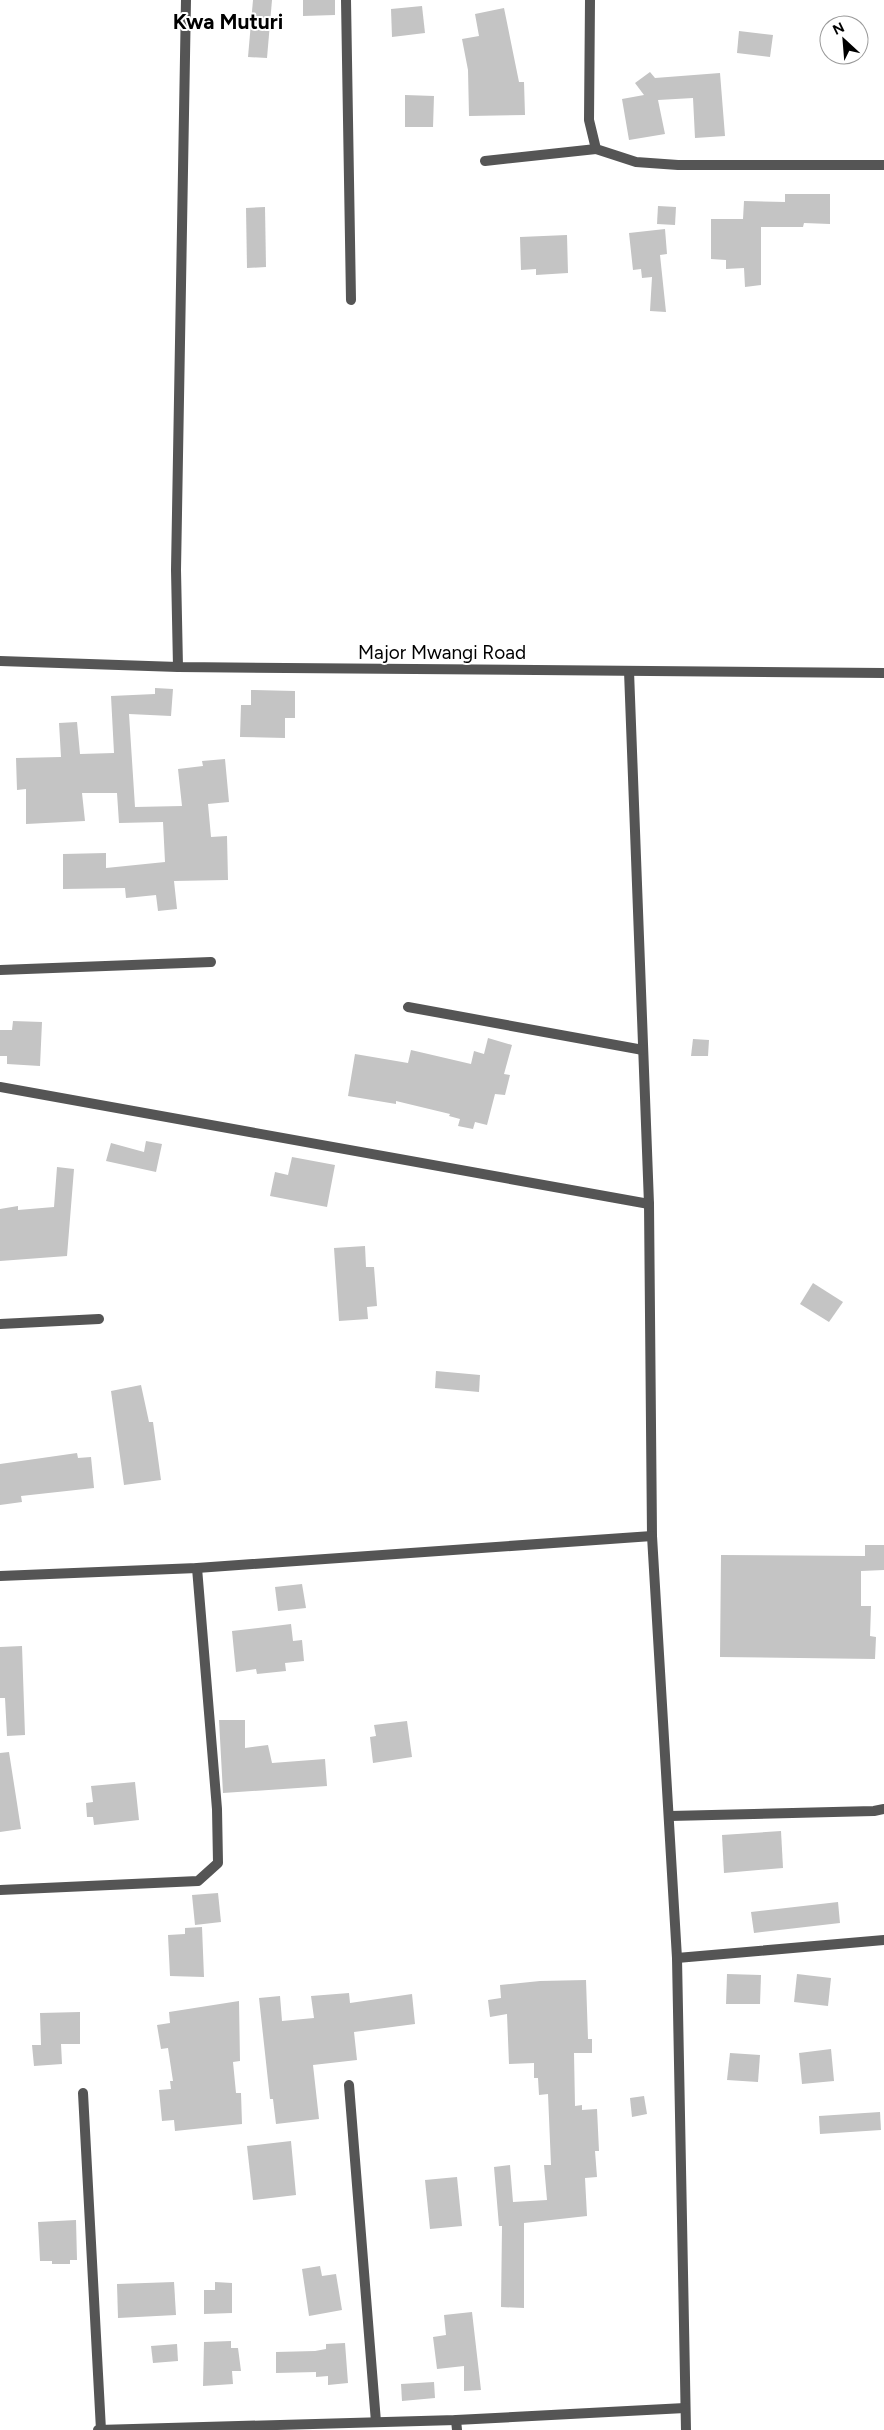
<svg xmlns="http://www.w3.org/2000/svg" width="884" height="2430" viewBox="0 0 884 2430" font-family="Figtree,sans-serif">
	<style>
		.building { fill: #c4c4c4 }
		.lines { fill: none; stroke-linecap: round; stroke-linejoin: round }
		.service { stroke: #555; stroke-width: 10 }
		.minor { stroke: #555; stroke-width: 10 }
		.tertiary { stroke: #555; stroke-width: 10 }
		.labels { text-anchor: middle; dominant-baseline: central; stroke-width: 4; stroke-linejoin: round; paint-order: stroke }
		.street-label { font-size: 19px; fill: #000; stroke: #fff }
		.quarter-label { font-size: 21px; font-weight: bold; fill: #000; stroke: #fff }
	</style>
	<rect width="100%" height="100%" fill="#fff"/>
	<g class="building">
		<polygon points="253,0 272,0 267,58 248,57"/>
		<polygon points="303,0 335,0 335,15 303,16"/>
		<polygon points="422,6 425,33 392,37 391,9"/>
		<polygon points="504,8 519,82 524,82 525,115 469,116 468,70 462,39 479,36 475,14"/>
		<polygon points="739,31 773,35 770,57 737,53"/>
		<polygon points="650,72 655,78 720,73 725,136 695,138 693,98 658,100 665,134 629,140 622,99 644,95 635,83"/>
		<polygon points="405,95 434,96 433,127 405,127"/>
		<polygon points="785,194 830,194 830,224 804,223 803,227 761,227 761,285 745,287 744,268 726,269 726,260 711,259 711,219 743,219 744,201 785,202"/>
		<polygon points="658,206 676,207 675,225 657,224"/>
		<polygon points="265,207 266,267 247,268 246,208"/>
		<polygon points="665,229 667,254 660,255 666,312 650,311 652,277 642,278 641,269 633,270 629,233"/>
		<polygon points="567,235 568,273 536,275 536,269 521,270 520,237"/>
		<polygon points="155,688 173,689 171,716 129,714 135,807 182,806 178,769 203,766 202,761 225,759 229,802 208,804 211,837 227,836 228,880 174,881 177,909 158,911 156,895 126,898 125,888 63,889 63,854 106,853 106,868 165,862 163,822 119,823 117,793 82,793 85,821 26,824 26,789 17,790 16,758 61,757 59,723 77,722 80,754 114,753 111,696 155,694"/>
		<polygon points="251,690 295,691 295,718 285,718 285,738 240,737 241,705 251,705"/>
		<polygon points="13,1021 42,1022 40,1066 7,1064 7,1056 0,1056 0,1030 12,1030"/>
		<polygon points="488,1038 512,1045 504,1074 510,1075 505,1095 495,1094 487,1125 475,1122 473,1129 458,1126 460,1119 449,1116 450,1114 396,1101 396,1104 348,1096 355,1054 408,1063 411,1050 471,1064 474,1051 484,1054"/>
		<polygon points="693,1039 709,1040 708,1056 691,1056"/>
		<polygon points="146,1141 162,1144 156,1172 106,1161 111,1143 144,1152"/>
		<polygon points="292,1157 335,1165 327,1207 270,1196 275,1172 288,1175"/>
		<polygon points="57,1167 74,1169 67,1256 0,1261 0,1209 18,1206 18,1210 54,1207"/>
		<polygon points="365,1246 366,1267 374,1267 377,1306 367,1307 368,1319 339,1321 334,1248"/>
		<polygon points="813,1283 843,1302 829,1322 800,1304"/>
		<polygon points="436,1371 480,1375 479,1392 435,1388"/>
		<polygon points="141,1385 149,1422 153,1422 161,1480 124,1485 111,1391"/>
		<polygon points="77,1453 78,1458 91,1457 94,1488 21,1496 22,1502 0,1505 0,1464"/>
		<polygon points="865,1545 884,1545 884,1570 861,1571 861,1606 871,1606 870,1636 876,1637 875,1659 720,1657 721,1555 865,1556"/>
		<polygon points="302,1584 306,1608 278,1611 275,1587"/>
		<polygon points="291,1624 293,1641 302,1640 304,1661 285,1663 286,1671 257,1674 256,1669 236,1672 232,1631"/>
		<polygon points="22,1646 25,1735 7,1736 5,1698 0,1698 0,1647"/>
		<polygon points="219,1720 245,1720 245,1748 268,1745 272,1763 325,1759 327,1786 223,1793"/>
		<polygon points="407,1721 412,1757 373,1763 370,1737 376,1736 374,1725"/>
		<polygon points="9,1752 21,1829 0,1832 0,1753"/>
		<polygon points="135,1782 139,1820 94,1825 93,1817 87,1817 86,1803 93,1802 91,1786"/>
		<polygon points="781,1831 783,1868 724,1873 722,1835"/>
		<polygon points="218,1893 221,1922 195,1925 192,1895"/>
		<polygon points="838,1902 840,1923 754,1933 751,1912"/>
		<polygon points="202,1927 204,1977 170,1976 168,1935 185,1934 185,1928"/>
		<polygon points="727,1974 761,1975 760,2004 726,2004"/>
		<polygon points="797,1974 831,1978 828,2006 794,2002"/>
		<polygon points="586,1980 588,2039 592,2039 592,2053 574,2053 575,2106 582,2105 582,2110 597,2109 599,2151 595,2151 597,2177 585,2178 587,2216 524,2223 524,2308 501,2307 502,2226 499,2226 494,2167 510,2165 513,2202 547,2200 544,2165 551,2165 548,2094 539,2095 538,2078 534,2078 534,2063 509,2064 507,2014 490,2017 488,2000 501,1998 500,1985 540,1981"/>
		<polygon points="349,1993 350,2003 412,1994 415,2024 354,2032 357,2060 313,2065 319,2119 276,2124 273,2099 270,2099 259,1998 280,1996 282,2021 314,2018 311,1996"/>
		<polygon points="239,2001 240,2061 233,2062 236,2093 241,2093 242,2124 175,2131 174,2120 162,2121 159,2090 171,2089 170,2081 173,2081 168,2048 161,2049 157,2025 170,2023 169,2012"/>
		<polygon points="80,2012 80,2044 61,2044 62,2064 34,2066 32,2045 41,2045 40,2013"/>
		<polygon points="831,2049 834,2081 802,2084 799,2053"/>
		<polygon points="730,2053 760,2055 758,2082 727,2080"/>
		<polygon points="644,2096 647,2114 632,2117 630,2098"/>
		<polygon points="880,2112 881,2130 820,2134 819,2116"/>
		<polygon points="291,2141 296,2195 253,2200 247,2146"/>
		<polygon points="457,2177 462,2226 430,2229 425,2180"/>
		<polygon points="76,2220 77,2260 70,2260 70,2264 52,2264 52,2261 40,2261 38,2222"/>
		<polygon points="320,2266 322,2276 336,2274 342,2310 309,2316 302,2269"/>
		<polygon points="174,2282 176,2315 118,2318 117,2284"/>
		<polygon points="215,2282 232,2283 232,2313 204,2314 204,2290 215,2290"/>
		<polygon points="472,2312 481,2390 464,2391 464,2366 437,2369 433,2337 446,2335 444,2315"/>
		<polygon points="231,2341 231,2348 238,2348 241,2371 232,2371 233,2384 203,2386 204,2342"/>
		<polygon points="345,2343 348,2383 328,2385 328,2376 316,2377 316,2372 276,2373 276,2352 315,2351 326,2349 326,2344"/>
		<polygon points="177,2344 178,2361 153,2363 151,2346"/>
		<polygon points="434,2382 435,2398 402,2401 401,2384"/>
	</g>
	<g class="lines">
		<polyline class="service" points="485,161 596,149"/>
		<g class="minor">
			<polyline points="346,0 351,300"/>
			<polyline points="590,0 589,120 596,149 636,162 678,165 884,165"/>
			<polyline points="178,667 176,570 186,0"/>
			<polyline points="629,671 649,1204 652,1536 677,1958 686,2430"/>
			<polyline points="0,970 211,962"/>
			<polyline points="408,1007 643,1050"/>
			<polyline points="0,1087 649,1204"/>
			<polyline points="0,1324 99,1319"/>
			<polyline points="0,1576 197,1568 652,1536"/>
			<polyline points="670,1816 874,1811 884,1809"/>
			<polyline points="0,1890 198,1881 218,1863 217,1809 197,1568"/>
			<polyline points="677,1958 884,1940"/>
			<polyline points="349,2085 376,2422"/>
			<polyline points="83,2093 101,2430"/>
			<polyline points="456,2420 457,2430"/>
			<polyline points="98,2430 456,2420 685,2408"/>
		</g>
		<polyline class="tertiary" points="0,661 178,667 884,673"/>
	</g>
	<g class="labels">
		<g class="street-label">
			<text x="442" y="652">Major Mwangi Road</text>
		</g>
		<g class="quarter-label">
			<text x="228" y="21">Kwa Muturi</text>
		</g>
	</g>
	<g transform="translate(844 40) rotate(334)"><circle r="24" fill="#ffffff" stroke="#999999"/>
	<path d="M0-4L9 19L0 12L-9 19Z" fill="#000000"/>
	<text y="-8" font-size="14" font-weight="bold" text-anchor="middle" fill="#000000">N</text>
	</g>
</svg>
